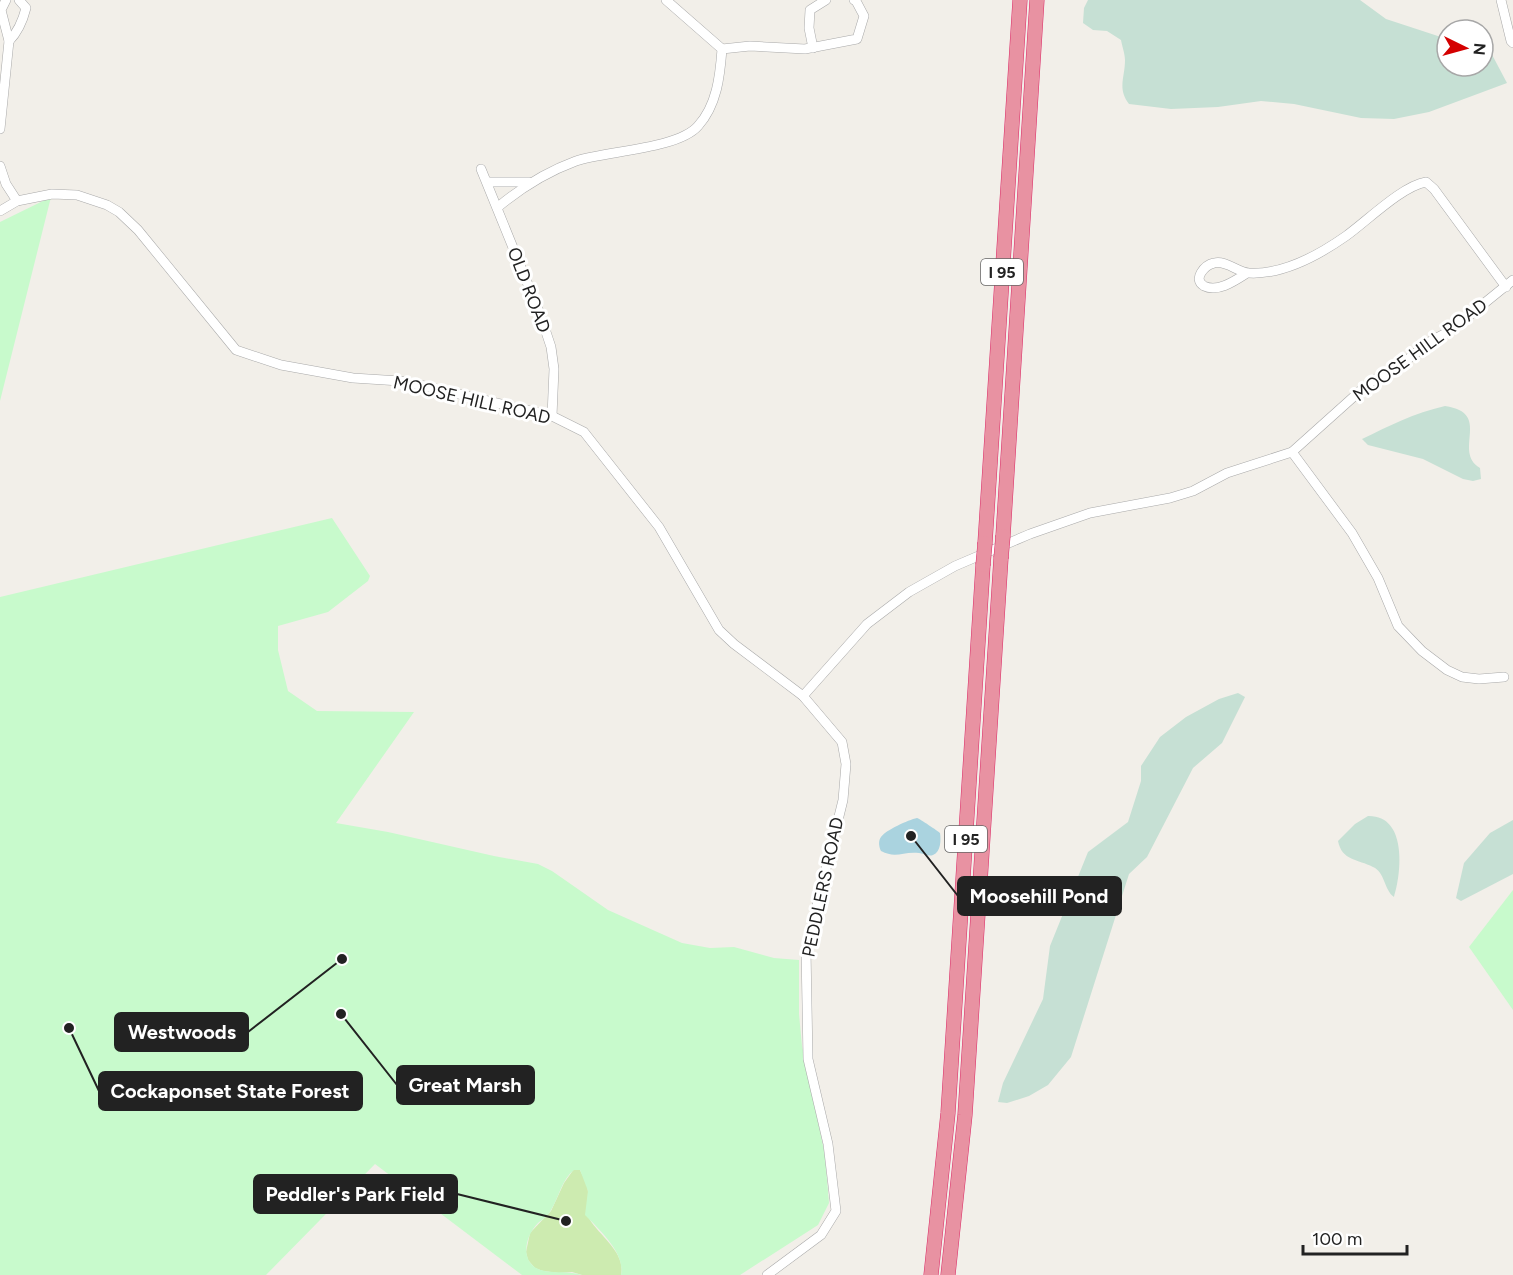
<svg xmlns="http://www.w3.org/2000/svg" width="1513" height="1275" viewBox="0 0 1513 1275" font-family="Figtree,sans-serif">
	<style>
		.grass { fill: #cdebb0 }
		.wetland { fill: #c6e0d4 }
		.park { fill: #c8facc }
		.water { fill: #aad3df }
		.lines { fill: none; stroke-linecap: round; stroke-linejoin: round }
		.minor-casing { stroke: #a9a9a9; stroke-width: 10 }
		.highway-casing { stroke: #dc2a67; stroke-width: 15 }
		.minor { stroke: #fff; stroke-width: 9 }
		.highway { stroke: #e892a2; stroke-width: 14 }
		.highway-bridge-casing { stroke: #dc2a67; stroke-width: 15; stroke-linecap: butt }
		.highway-bridge { stroke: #e892a2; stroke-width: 14 }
		.labels { text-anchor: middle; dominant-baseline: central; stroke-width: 6; stroke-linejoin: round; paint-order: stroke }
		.shield { fill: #fff; stroke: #646464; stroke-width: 1.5 }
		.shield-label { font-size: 16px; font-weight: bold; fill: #222 }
		.street-label { font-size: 18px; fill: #222; stroke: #fff }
		.leader { fill: none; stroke: #222; stroke-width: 2 }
		.callout-dot { fill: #222; stroke: #fff; stroke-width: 2 }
		.callout { fill: #222; stroke: #222; stroke-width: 2 }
		.callout-label { font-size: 20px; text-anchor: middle; font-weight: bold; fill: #fff }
	</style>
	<rect width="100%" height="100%" fill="#f2efe9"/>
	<path class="grass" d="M574,1169L580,1170C583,1176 588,1185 588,1192C588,1200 586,1213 590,1220C600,1236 626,1253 621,1275H582L572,1272L559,1273L543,1271L535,1268L528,1260L526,1252L530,1233L551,1211L564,1183Z"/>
	<g class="wetland">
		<path d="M1088,0H1360L1386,19L1447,39V66H1483V47L1489,49L1507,83L1429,112L1394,119L1361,118L1294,104L1261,101L1218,107L1171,109L1129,104C1117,88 1125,78 1125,60C1125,54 1122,46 1121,40L1107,31L1093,30L1083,23L1084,8Z"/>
		<path d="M1445,406C1493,413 1452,451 1480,468L1481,479L1473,481L1463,479L1423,459L1368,445L1362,439C1389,426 1414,413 1445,406Z"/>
		<polygon points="1238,693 1245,697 1222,743 1193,768 1147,857 1129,874 1071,1057 1048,1085 1029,1096 1007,1103 998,1102 1003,1083 1043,999 1050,946 1088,852 1128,822 1141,781 1141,766 1160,737 1186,717 1219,699"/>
		<path d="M1368,816C1407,815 1402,872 1394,897C1384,890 1385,872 1373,867C1358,859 1342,861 1338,841L1355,824Z"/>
		<polygon points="1513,820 1513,874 1461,901 1456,898 1464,863 1490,833"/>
	</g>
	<g class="park">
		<polygon points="51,197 0,401 0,222"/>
		<path d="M332,518L370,576L368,581L328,612L278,626V650L288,691L317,711L414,712L336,823L388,832L494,856L538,864L552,871L608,910L682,943L710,948L734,947L774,958L799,960V1014L802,1046L825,1155L829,1203L818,1225L740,1275H621C626,1254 599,1229 585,1215L588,1191L580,1170H574C562,1179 559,1197 551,1210C548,1216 543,1219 538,1223C526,1235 520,1258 536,1268C549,1275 568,1270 582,1275H522L375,1164L266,1275H0V597Z"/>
		<polygon points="1513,890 1513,1010 1469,947"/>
	</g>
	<path class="water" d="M917,818C920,819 938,831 940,833C941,840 941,852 933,855C928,857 923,853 919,853C903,851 896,859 881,851C879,847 878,841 881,837C886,830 908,820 917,818Z"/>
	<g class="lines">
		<g class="minor-casing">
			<g id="minor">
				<polyline points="1501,0 1511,41 1513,43"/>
				<path d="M9,41C18,32 23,20 26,8L19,0"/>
				<polyline points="813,48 809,28 810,10 826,0"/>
				<polyline points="722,49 750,46 805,49 857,39 864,16 856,1 854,0"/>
				<polyline points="0,129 9,41 1,10 6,0"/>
				<polyline points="0,166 6,184 17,201"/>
				<polyline points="481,169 540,314 551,347 554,369 552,416"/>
				<polyline points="487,182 529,182"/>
				<path d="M498,207C522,187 546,172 576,161C606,151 678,149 698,126C717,105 720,76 722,49L666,0"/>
				<polyline points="0,211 17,201 52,194 77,195 107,205 119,212 138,230 236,350 281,365 353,378 400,381 429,387 552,416 584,432 659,527 719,630 734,644 803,696 842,742 846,764 843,800 806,950 808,1059 828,1144 836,1211 821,1235 767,1275"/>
				<path d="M1247,273C1236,280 1218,293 1204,286C1192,279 1205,265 1214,263C1226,260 1237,272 1249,273C1284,275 1319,255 1346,236C1367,221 1402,186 1426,182L1434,189L1506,287"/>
				<polyline points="1292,452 1352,533 1378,578 1398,626 1422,651 1447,670 1462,677 1479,679 1504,677"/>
				<polyline points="803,696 867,624 909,592 955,566 1030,534 1090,513 1170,498 1193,491 1227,473 1292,452 1369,383 1403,363 1431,341 1450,331 1513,280"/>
			</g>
		</g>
		<g class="highway-casing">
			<g id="highway">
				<polyline points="1003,536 1037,0"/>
				<polyline points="985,543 1020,0"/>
				<polyline points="931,1275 948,1113 983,565"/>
				<polyline points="948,1275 965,1115 1001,558"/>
			</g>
		</g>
		<use href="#minor" class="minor"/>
		<use href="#highway" class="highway"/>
		<g class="highway-bridge-casing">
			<g id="highway-bridge">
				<polyline points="1001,558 1003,536"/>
				<polyline points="983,565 985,543"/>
			</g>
		</g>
		<use href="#highway-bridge" class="highway-bridge"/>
	</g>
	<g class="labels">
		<g class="shield">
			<rect x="981" y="259" width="42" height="26" rx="4.5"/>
			<rect x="945" y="826" width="42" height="26" rx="4.5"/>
		</g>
		<g class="shield-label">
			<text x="1002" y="272">I 95</text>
			<text x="966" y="839">I 95</text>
		</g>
		<g class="street-label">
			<text transform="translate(529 290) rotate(69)">OLD ROAD</text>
			<text transform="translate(1420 350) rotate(-36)">MOOSE HILL ROAD</text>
			<text transform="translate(472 400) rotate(13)">MOOSE HILL ROAD</text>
			<text transform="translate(823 887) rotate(-78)">PEDDLERS ROAD</text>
		</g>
	</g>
	<path class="leader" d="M911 836L958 896M342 959L248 1032M341 1014L397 1085M69 1028L99 1091M566 1221L457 1194"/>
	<g class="callout-dot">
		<circle cx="911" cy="836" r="6"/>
		<circle cx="342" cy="959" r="6"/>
		<circle cx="341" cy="1014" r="6"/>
		<circle cx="69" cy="1028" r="6"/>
		<circle cx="566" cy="1221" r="6"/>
	</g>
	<g class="callout">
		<rect x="958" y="877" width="163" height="38" rx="6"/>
		<rect x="115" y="1013" width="133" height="38" rx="6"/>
		<rect x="397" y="1066" width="137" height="38" rx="6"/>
		<rect x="99" y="1072" width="263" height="38" rx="6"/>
		<rect x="254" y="1175" width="203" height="38" rx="6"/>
	</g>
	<g class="callout-label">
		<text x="1039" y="903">Moosehill Pond</text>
		<text x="182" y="1039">Westwoods</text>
		<text x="465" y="1092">Great Marsh</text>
		<text x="230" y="1098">Cockaponset State Forest</text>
		<text x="355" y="1201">Peddler's Park Field</text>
	</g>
	<g transform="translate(1465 48) rotate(95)"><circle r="28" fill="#ffffff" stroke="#a7a7a7" stroke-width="1.5"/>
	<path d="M0-4.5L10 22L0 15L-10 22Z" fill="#d40000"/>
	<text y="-9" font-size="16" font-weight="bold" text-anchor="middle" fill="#222222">N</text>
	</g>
	<path d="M1303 1245v9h104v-9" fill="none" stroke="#222222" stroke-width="3"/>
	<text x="1312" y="1245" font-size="18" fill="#222222" stroke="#ffffff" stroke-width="4.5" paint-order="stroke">100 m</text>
</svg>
